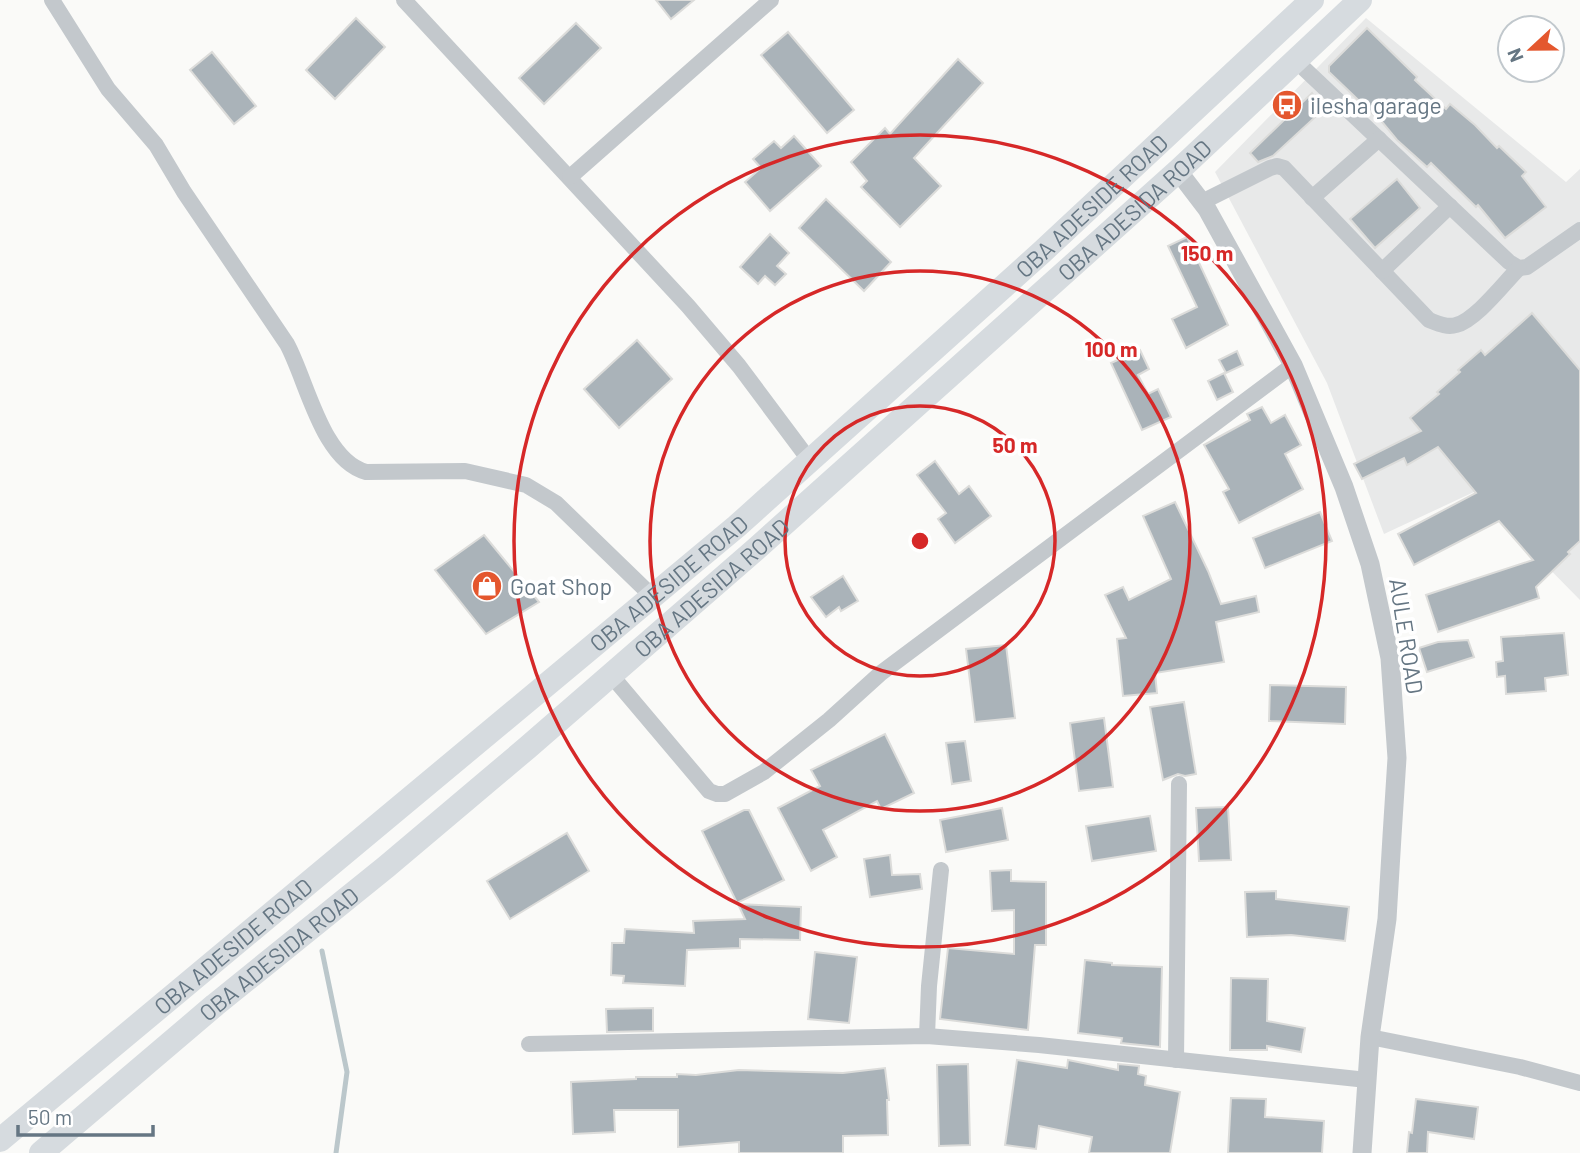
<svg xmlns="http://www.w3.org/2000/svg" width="1580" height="1153" viewBox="0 0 1580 1153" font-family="Barlow,sans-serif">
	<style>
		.built { fill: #e8e9e9 }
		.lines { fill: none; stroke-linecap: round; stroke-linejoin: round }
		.stream { stroke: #bbc7cb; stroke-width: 5 }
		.building { fill: #aab3b9; stroke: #dcdcda; stroke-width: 2 }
		.minor { stroke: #c3c8cc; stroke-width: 16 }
		.tertiary { stroke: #c3c8cc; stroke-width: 19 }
		.primary { stroke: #d6dbdf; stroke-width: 24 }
		.ring { fill: none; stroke: #d62828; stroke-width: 3.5 }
		.labels { text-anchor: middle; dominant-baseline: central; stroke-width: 7; stroke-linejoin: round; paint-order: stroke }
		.poi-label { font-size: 23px; fill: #657683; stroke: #fff; text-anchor: start }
		.street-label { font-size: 23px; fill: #657683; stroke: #fff }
		.centre { fill: #d62828; stroke: #fff; stroke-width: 3.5 }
		.ring-label { font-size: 21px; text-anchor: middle; font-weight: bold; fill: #d62828; stroke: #fff; stroke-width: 7; stroke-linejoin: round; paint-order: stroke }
	</style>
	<rect width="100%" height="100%" fill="#fafaf8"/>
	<polygon class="built" points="1366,18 1566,182 1580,169 1580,600 1474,492 1384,534 1327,383 1215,172"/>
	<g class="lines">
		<polyline class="stream" points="322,951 347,1072 336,1153"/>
	</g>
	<g class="building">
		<polygon points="656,0 694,0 671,19"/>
		<polygon points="356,18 385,47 335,99 306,70"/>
		<polygon points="576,23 601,48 544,104 519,78"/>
		<polygon points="1367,28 1417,77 1415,80 1446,109 1450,104 1475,125 1497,148 1499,146 1526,172 1522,176 1546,207 1505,238 1478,205 1476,207 1431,163 1427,167 1397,140 1378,117 1377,118 1329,72 1329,66"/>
		<polygon points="788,32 854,110 827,133 761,55"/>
		<polygon points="212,52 256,106 234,124 190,70"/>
		<polygon points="958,59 983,83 914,158 941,186 900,227 861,187 867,181 851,162 885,128 890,134"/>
		<polygon points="1312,93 1324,109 1273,156 1258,162 1250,153"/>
		<polygon points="794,136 821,166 770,211 745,182 761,168 753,159 774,141 781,148"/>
		<polygon points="1397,179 1420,208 1375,248 1350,219"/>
		<polygon points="826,199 891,262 864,291 799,228"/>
		<polygon points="770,234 789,253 777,266 786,274 775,285 765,276 758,284 740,267"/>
		<polygon points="1187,237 1228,325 1186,348 1172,319 1197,307 1168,246"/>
		<polygon points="1532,313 1580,370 1580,541 1568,552 1570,554 1536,587 1539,598 1438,632 1426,595 1533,560 1499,521 1414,565 1398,534 1476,493 1438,447 1407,465 1404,458 1362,479 1354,464 1421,431 1410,418 1439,394 1437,392 1460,372 1458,370 1481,350 1485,355"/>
		<polygon points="637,340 672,379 619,428 584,389"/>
		<polygon points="1140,350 1149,369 1138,375 1148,394 1158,389 1171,417 1142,430 1111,363"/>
		<polygon points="1237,351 1243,365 1226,373 1219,360"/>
		<polygon points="1224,373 1233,392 1217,400 1208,381"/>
		<polygon points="1262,407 1271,423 1285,415 1301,445 1285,454 1303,489 1239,523 1223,492 1229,489 1204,445 1250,420 1247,414"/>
		<polygon points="935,461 959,494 969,486 991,516 955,543 938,519 946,513 917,475"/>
		<polygon points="1175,502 1208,571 1221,604 1256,596 1259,612 1216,622 1224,662 1155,673 1157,693 1123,696 1117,639 1126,638 1105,595 1123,587 1129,600 1171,579 1143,516"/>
		<polygon points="1320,512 1332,541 1265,568 1253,538"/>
		<polygon points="484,535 539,602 486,634 435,570"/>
		<polygon points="843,576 858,601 841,611 839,607 826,617 811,597"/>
		<polygon points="1564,633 1568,675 1545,678 1546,691 1506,694 1505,676 1497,677 1496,662 1503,661 1501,637"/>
		<polygon points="1468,640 1474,657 1427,672 1419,648 1438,642"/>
		<polygon points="1006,645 1015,718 975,722 966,649"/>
		<polygon points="1270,685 1346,687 1345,724 1269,721"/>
		<polygon points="1184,702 1196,774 1185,776 1178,774 1163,780 1150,707"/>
		<polygon points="1104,718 1113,787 1079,791 1070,723"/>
		<polygon points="885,734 914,793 881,809 877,801 823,830 837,857 811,871 778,808 820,786 811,770"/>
		<polygon points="965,741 971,781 952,784 946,743"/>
		<polygon points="1228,807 1231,860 1199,861 1196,808"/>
		<polygon points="1002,808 1008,840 946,852 940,820"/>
		<polygon points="744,810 749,810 784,880 737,903 702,831"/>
		<polygon points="1150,816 1156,851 1092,861 1086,826"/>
		<polygon points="567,833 589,871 510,919 487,881"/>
		<polygon points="890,855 892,875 920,874 922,889 870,897 864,859"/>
		<polygon points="1011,870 1011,881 1046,882 1046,945 1035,945 1028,1030 940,1019 948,948 1014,954 1014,910 992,911 990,871"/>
		<polygon points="1276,891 1276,899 1349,907 1345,941 1291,935 1247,937 1245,892"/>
		<polygon points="738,904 801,907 800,940 740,939 740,948 687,950 685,986 623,983 624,976 611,975 612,943 624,943 625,929 694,933 693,921 745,919"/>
		<polygon points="815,952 857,957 849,1023 808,1019"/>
		<polygon points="1085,960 1112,963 1112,965 1162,967 1160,1047 1121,1043 1122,1038 1078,1033"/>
		<polygon points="1231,978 1268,979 1267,1021 1305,1028 1301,1052 1267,1046 1267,1050 1230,1050"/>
		<polygon points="653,1008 653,1031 607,1032 606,1009"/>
		<polygon points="1017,1060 1067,1068 1068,1060 1118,1070 1118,1064 1139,1066 1138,1074 1146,1076 1145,1085 1180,1092 1170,1153 1089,1153 1092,1137 1039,1126 1036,1149 1005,1145"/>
		<polygon points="968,1064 970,1145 939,1146 937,1065"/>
		<polygon points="885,1068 889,1100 887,1100 888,1135 843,1136 843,1153 739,1153 739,1142 678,1147 678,1110 614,1110 615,1132 573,1134 571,1082 636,1079 636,1077 677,1077 677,1074 696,1075 739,1070 843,1073"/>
		<polygon points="1231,1098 1266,1099 1265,1117 1324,1121 1322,1153 1228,1153"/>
		<polygon points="1416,1099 1478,1107 1474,1139 1428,1132 1427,1153 1407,1153 1409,1132 1412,1133"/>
	</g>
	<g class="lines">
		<g class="minor">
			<path d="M52,0L108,89L156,145L184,192L287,344C307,381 322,460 366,472L465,471L526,485L556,503L653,597"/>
			<polyline points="404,0 688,306 739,366 810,461"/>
			<polyline points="1295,60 1509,262 1519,268 1527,267 1580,230"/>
			<polyline points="570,177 771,0"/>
			<polyline points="1312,198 1379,139"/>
			<path d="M1202,202L1270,168L1277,166L1284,168L1429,320C1437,323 1447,328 1456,325C1476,320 1504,283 1519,268"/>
			<polyline points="1382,271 1450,206"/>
			<polyline points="611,675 709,791 717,794 725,794 764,772 829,720 881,673 1293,365"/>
			<polyline points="927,1036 929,986 941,870"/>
			<polyline points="1370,1037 1520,1067 1580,1083"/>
			<polyline points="529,1044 927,1036 1039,1045 1367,1080"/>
			<polyline points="1176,1060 1179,784"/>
		</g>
		<polyline class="tertiary" points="1178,171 1207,209 1293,365 1344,487 1370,564 1390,658 1397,758 1392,836 1387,919 1370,1037 1362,1153"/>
		<g class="primary">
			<path id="s1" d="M0,1140L737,526L1042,252L1312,0"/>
			<path id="s2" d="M41,1153L215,1005L386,867L527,748L756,549L1178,171L1360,0"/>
		</g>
	</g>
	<g class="ring">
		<circle cx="920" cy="541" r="135"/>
		<circle cx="920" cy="541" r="270"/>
		<circle cx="920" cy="541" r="406"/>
	</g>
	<defs>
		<g id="bus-disc" transform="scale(1.575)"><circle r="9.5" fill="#e4572e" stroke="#fff"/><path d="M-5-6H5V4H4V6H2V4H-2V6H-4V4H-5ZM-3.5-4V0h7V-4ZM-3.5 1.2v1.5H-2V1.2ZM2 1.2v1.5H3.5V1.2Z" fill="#fff"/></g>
		<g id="shop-disc" transform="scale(1.575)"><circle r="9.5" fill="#e4572e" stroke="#fff"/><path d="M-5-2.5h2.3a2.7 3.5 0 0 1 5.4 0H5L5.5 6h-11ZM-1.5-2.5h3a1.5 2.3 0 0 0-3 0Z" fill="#fff"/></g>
	</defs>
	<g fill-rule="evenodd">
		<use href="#bus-disc" x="1287" y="105"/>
		<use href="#shop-disc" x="487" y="586"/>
	</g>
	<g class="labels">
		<g class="poi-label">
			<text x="1310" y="105">ilesha garage</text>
			<text x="510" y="586">Goat Shop</text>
		</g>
		<g class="street-label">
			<text stroke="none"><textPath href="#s1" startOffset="1437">OBA ADESIDE ROAD</textPath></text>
			<text stroke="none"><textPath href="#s2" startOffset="1444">OBA ADESIDA ROAD</textPath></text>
			<text stroke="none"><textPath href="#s1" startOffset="870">OBA ADESIDE ROAD</textPath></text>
			<text stroke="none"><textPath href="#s2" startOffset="877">OBA ADESIDA ROAD</textPath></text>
			<text transform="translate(1407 636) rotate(81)">AULE ROAD</text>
			<text stroke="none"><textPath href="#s1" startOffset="303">OBA ADESIDE ROAD</textPath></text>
			<text stroke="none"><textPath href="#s2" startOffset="310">OBA ADESIDA ROAD</textPath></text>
		</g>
	</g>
	<circle cx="920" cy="541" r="10" class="centre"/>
	<g class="ring-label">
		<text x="1207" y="261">150 m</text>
		<text x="1111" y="357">100 m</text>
		<text x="1015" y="453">50 m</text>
	</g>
	<g transform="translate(1531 49) rotate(248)"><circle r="33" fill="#ffffff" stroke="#c1c8cd" stroke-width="2"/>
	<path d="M0-5L12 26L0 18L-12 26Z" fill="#e4572e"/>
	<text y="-10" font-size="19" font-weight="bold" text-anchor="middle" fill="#657683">N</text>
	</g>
	<path d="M18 1125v10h135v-10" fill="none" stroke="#657683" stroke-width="3.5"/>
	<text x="28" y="1125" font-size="21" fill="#657683" stroke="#ffffff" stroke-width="5" paint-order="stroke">50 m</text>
</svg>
